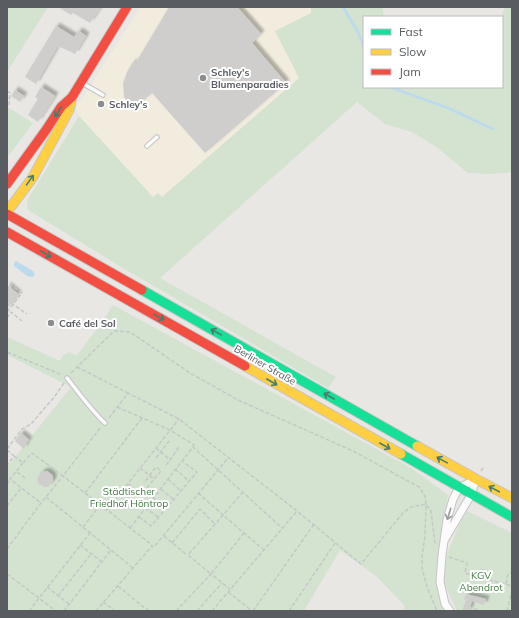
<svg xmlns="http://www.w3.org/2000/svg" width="519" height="618" viewBox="0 0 519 618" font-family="Mulish,sans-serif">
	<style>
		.commercial { fill: #f1ecdd }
		.green { fill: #d3e3d0 }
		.water { fill: #bbdaee }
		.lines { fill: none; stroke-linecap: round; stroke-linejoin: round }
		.stream { stroke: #bbdaee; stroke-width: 2.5 }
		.building { fill: #cfcecc; filter: url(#shadow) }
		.lane-casing { stroke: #c5c5c5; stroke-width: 5.5 }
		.street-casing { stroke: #c5c5c5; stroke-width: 9 }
		.fast-casing { stroke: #c5c5c5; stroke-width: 11 }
		.slow-casing { stroke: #c5c5c5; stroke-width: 11 }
		.jam-casing { stroke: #c5c5c5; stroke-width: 11 }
		.path { stroke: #c5c8c6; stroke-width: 1.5; stroke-dasharray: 4 2; stroke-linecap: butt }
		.lane { stroke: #fcfbfb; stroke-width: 3.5 }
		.street { stroke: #fcfbfb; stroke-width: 7 }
		.fast { stroke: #16e098; stroke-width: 9 }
		.slow { stroke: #ffcf43; stroke-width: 9 }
		.jam { stroke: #f24e42; stroke-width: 9 }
		.oneway { stroke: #487d6e }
		.oneway2 { stroke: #9a9c9e }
		.poi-dot { fill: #8b8d8e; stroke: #fff; stroke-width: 1.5 }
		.labels { text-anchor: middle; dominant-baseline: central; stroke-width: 4; stroke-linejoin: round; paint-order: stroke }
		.poi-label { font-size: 10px; font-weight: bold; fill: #595c60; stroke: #fff; text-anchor: start }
		.street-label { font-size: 10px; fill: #595c60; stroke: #fff }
		.park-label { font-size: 10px; fill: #3e7b3e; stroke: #fff }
	</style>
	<defs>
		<filter id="shadow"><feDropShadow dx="3.5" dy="-3.5" stdDeviation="1" flood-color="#0004"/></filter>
	</defs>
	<rect width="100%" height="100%" fill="#e8e7e3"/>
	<polygon class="commercial" points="141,7 311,7 312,13 276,31 300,78 162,197 158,193 153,198 79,116 76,108"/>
	<g class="green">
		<polygon points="7,7 48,7 7,72"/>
		<polygon points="311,7 382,7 384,17 364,17 364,87 448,87 453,88 458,87 502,87 502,17 501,17 505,7 512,7 512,172 494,174 468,173 438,148 412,132 385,124 357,102 160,278 336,377 328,388 123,268 28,210 27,201 79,116 153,197 158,193 162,197 299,78 275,31 311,13"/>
		<polygon points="7,107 33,123 7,158"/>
		<polygon points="113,305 411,468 448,495 442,534 436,583 447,611 404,611 404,605 376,576 340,550 304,611 7,611 7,467 71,387 7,355 7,337 60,361 63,355 70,352 76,356 97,329"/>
		<polygon points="467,511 512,533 512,611 457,611 443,581 447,554 459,525"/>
	</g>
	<polygon class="water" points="16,261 33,271 35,274 33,277 27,276 14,266 14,263"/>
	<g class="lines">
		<g class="stream">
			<polyline points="343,7 358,32 364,46"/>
			<polyline points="390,87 448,108 493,129"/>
		</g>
	</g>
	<g class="building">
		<polygon points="58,7 101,7 90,23 73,13 71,15"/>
		<polygon points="169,7 237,7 261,34 252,43 286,83 205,153 152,93 132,110 124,97 123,83 127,72 133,62 135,64"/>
		<polygon points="56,26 74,37 79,31 86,36 75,54 58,46 36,84 25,77"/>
		<polygon points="41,87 55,96 38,122 28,115 38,99 35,97"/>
		<polygon points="15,90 24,96 20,102 11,96"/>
		<polygon points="7,285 18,294 7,309"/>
		<polygon points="21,433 29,440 26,444 24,449 15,441"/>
		<polygon points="47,471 53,476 53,481 48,487 44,487 38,483 37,478 42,472"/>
		<polygon points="466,594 486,599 484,605 472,601 469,611 462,611 466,600 464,599"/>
	</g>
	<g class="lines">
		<g class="lane-casing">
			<g id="lane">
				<polyline points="82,83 103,95"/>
				<polyline points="147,146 157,137"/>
				<path d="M67,378C79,393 90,409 105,423"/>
			</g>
		</g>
		<g class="street-casing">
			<g id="street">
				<polyline points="445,539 471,495 476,479"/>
				<polyline points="450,611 445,604 440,582 442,555 447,520 453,499 459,488 476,479"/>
			</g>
		</g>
		<g class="fast-casing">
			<g id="fast">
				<polyline points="142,290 417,446"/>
				<polyline points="401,454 512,517"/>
			</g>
		</g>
		<g class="slow-casing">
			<g id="slow">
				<polyline points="7,212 33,177 69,110 72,97"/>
				<polyline points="245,366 401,454"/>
				<polyline points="417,446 476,479 512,498"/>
			</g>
		</g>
		<g class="jam-casing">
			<g id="jam">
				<polyline points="7,184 46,130 61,107 72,97 127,7"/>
				<polyline points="7,214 142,290"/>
				<polyline points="7,232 245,366"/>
			</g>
		</g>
		<g class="path">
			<polyline points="7,91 10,93 9,105"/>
			<polyline points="11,303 27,314"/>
			<polyline points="7,312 22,293 11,285 9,287"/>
			<polyline points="7,318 11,312 22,321"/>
			<polyline points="7,352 62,375"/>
			<polyline points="77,367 128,393"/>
			<polyline points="71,373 114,331 130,332 190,373 238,400 353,451 419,487 425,496 426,504 425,536 422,557 422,568 427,587 437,611"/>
			<polyline points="117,407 170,430 194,445 193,447"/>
			<polyline points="109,418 128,393 179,419 297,511 361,564 403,513 411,507 426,504 431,511 435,544"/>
			<polyline points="156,448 170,460 179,447"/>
			<polyline points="7,449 22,429 31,424 55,396 64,383"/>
			<polyline points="7,450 14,456 7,465"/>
			<polyline points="14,456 23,463 32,453 63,476 101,427"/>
			<polyline points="156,458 170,440"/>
			<polyline points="23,463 10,479 41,503"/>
			<polyline points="166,465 170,460"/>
			<polyline points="140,468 154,479 161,471 156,467 144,483"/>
			<polyline points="175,469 189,481"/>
			<polyline points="481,471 484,466"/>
			<polyline points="17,472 25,478"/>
			<polyline points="168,479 181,491"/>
			<polyline points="7,484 10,479"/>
			<polyline points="128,484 144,496"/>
			<polyline points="147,488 154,479"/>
			<polyline points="161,489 173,499"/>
			<polyline points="121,492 138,504"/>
			<polyline points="85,493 142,418"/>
			<polyline points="198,493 223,515 242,493"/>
			<polyline points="46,497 133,568"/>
			<polyline points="153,498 165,508"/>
			<polyline points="7,506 21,488"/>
			<polyline points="145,508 158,517"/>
			<polyline points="107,510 179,419"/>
			<polyline points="139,517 151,526 197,472 182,461"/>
			<polyline points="83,527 101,504"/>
			<polyline points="130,528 193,447 282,528"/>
			<polyline points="244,533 211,574 188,555 223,515 264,550"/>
			<polyline points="164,536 187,555"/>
			<polyline points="172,543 200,509 215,524"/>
			<polyline points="80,545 102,562"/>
			<polyline points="7,549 41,503 63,476 107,510 152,545"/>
			<polyline points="449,557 467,563 465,573 512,586"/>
			<polyline points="482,572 485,569"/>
			<polyline points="7,574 56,611"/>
			<polyline points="481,577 482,570 481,569"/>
			<polyline points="506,584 508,574 512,572"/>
			<polyline points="118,586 142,606 150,611"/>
			<polyline points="47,587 69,604"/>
			<polyline points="228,592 252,611"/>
			<polyline points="58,596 91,554"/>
			<polyline points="103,602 115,611"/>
			<polyline points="29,611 90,533"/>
			<polyline points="64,611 111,550"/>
			<polyline points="96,611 152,546 154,547 228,458"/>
			<polyline points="176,611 211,574 230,589"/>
			<polyline points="197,611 222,583"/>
			<polyline points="212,611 297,511"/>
			<polyline points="253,611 314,524"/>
			<polyline points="289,611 335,543"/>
			<polyline points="471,611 471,608 482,611"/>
			<polyline points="507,611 512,590"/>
		</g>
		<use href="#lane" class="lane"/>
		<use href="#street" class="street"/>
		<use href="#fast" class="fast"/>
		<use href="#slow" class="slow"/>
		<use href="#jam" class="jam"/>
	</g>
	<defs><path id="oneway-shaft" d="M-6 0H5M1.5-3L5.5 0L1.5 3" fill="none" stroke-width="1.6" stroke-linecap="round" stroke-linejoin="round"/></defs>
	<g class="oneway">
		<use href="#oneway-shaft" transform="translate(58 112) rotate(123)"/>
		<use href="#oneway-shaft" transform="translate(30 180) rotate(-55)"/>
		<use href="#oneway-shaft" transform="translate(46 254) rotate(29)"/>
		<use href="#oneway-shaft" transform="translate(159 317) rotate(29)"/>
		<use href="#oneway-shaft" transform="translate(216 332) rotate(-151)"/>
		<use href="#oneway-shaft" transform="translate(272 382) rotate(30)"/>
		<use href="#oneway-shaft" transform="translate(329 396) rotate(-150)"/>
		<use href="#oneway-shaft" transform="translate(385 446) rotate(30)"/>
		<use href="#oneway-shaft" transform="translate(442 460) rotate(-151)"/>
		<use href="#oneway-shaft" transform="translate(494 489) rotate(-152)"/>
	</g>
	<use class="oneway2" href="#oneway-shaft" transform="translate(449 514) rotate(107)"/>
	<g class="poi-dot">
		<circle cx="203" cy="78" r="4"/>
		<circle cx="101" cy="104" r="4"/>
		<circle cx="51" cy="323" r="4"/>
	</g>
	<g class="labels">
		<g class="poi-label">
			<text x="211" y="72">Schley's<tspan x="211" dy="12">Blumenparadies</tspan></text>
			<text x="109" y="104">Schley's</text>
			<text x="59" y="323">Café del Sol</text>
		</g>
		<g class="street-label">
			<text transform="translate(265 365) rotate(30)">Berliner Straße</text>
		</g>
		<g class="park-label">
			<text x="129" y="491">Städtischer<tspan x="129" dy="12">Friedhof Höntrop</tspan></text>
			<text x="481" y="575">KGV<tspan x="481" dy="12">Abendrot</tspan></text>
		</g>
	</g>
	<rect width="519" height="618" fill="none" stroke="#595c60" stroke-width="16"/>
	<rect x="363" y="16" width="140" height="72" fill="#ffffff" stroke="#bdbebf"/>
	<rect x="371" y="29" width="20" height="6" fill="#16e098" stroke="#bdbebf"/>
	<text x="399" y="36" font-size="12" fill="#595c60">Fast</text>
	<rect x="371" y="49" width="20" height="6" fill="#ffcf43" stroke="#bdbebf"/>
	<text x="399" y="56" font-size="12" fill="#595c60">Slow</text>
	<rect x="371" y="69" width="20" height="6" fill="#f24e42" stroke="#bdbebf"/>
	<text x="399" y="76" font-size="12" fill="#595c60">Jam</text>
</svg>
